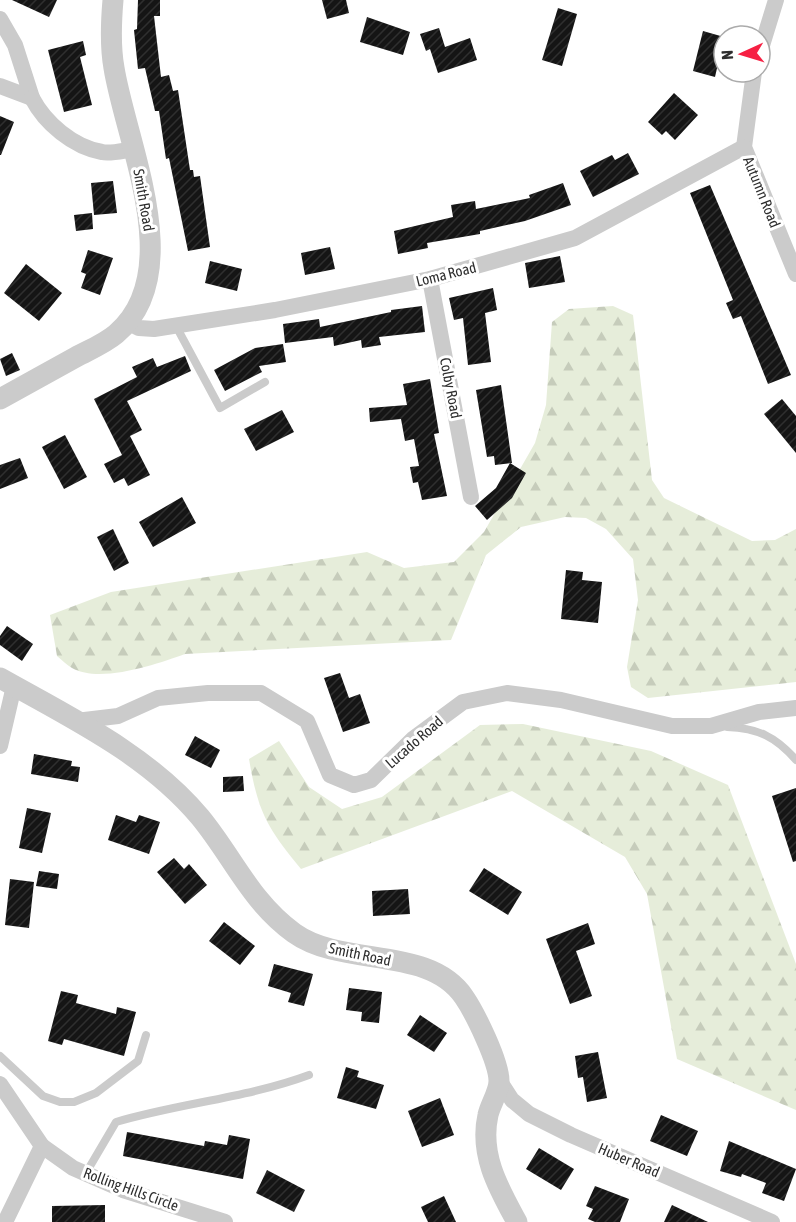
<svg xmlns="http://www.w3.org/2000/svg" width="796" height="1222" viewBox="0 0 796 1222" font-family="'Asap Condensed',sans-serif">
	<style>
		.forest { fill: url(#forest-firs) }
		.building { fill: url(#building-hatch) }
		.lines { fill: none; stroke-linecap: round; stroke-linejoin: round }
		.service { stroke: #cbcbcb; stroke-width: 8 }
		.minor { stroke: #cbcbcb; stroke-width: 16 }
		.tertiary { stroke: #cbcbcb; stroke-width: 21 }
		.labels { text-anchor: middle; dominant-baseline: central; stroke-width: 6; stroke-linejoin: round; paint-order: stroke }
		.street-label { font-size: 15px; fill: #2e2e2e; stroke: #fff }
	</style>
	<defs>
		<pattern id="forest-firs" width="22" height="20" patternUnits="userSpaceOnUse" patternTransform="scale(1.5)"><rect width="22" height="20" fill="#e6edda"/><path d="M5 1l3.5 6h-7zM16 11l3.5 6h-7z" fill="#c6ccbb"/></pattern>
		<pattern id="building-hatch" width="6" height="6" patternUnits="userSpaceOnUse" patternTransform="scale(1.5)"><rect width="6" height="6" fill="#151515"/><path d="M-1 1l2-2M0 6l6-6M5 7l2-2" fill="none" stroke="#2f2f2f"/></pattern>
	</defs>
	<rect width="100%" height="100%" fill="#fff"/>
	<g class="forest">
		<path d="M613,306L633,315L652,480L664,498L752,541L775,540L796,529V682L648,698L631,687L627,667L638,600L633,559L606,529L586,518L565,517L521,527L486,555L451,640L185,654C157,664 100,684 72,668C67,665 62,660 57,656L50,615L111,592L367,552L404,568L454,562L484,532L535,443L546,405L552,322L569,309Z"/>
		<path d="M523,724L651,751L728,785L796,964V1110L677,1059L647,894L625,857L512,791L301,869C267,828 258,812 249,759L279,741L309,787L342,809L382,797L480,725Z"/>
	</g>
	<g class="building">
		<polygon points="12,0 57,0 49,17"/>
		<polygon points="138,0 160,0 160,16 154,16 161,77 169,75 173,91 178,90 190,170 193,170 194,177 200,176 210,247 188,251 169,158 166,159 159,111 155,111 145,68 138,69 134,30 137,29"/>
		<polygon points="322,0 346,0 349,13 327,19"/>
		<polygon points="558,8 577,14 562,66 542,60"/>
		<polygon points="367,17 410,32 403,55 360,42"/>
		<polygon points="439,28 445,47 470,38 477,60 438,73 430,49 426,51 420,34"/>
		<polygon points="703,31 724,37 715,77 693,71"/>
		<polygon points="83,41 86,55 80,57 92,105 64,112 48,50"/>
		<polygon points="674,93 698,115 675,140 666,131 662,135 648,122"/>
		<polygon points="0,116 14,122 1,155 0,155"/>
		<polygon points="628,153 639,174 593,197 580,171 612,155 615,160"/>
		<polygon points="113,181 117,213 94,215 91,183"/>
		<polygon points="563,183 571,205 525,221 480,231 480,234 427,243 428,248 398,254 394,231 453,217 451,205 475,201 476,209 530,198 529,195"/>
		<polygon points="710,185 791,375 768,384 741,316 733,319 726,303 733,300 690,193"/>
		<polygon points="92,213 93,229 76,231 74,215"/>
		<polygon points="330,247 335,269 305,275 301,253"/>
		<polygon points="88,250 113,258 100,295 81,288 86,274 81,272"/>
		<polygon points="560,256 565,282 529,288 525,263"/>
		<polygon points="210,261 242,269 237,291 205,283"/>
		<polygon points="26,264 62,293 39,321 4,293"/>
		<polygon points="493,288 497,310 485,313 491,362 468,365 463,318 454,320 449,298"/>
		<polygon points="422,306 425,332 379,337 381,345 362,348 361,340 334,346 333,337 285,343 283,324 319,319 320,327 391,312 391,310"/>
		<polygon points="283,344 286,362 259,366 262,372 225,391 214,370 255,348"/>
		<polygon points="12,353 20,370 6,376 0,359"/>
		<polygon points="185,356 191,371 127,401 142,430 130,436 150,475 128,486 124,478 114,483 104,464 122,455 94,399 137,377 132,367 153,358 157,367"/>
		<polygon points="430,379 439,433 434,434 447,496 422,500 418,482 413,483 410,467 419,466 414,439 405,441 401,419 370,422 369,408 407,405 403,384"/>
		<polygon points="501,385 512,463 495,465 494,456 487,457 476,390"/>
		<polygon points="782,399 796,416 796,453 764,414"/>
		<polygon points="282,410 294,432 256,451 244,429"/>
		<polygon points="65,435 87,477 64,489 42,447"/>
		<polygon points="20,458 28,478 0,489 0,465"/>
		<polygon points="510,463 526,473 512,498 487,520 475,506 496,488"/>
		<polygon points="182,497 196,523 153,547 139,522"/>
		<polygon points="113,529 129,563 114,571 97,537"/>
		<polygon points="566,570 583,572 582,580 602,582 598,623 561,619"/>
		<polygon points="7,626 33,644 22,661 0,645 0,636"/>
		<polygon points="340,673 349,698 360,694 370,723 343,732 324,678"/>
		<polygon points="195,736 220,750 211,768 185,755"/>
		<polygon points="34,754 72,761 71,766 80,767 78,782 31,774"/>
		<polygon points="243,776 244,791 223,792 223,777"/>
		<polygon points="796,788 796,861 793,862 772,796"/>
		<polygon points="27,808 51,813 42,853 19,848"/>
		<polygon points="116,815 136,822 139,815 160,822 149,854 108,840"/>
		<polygon points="174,858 184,869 189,864 207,885 185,904 157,872"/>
		<polygon points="484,868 522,892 508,915 469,891"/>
		<polygon points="39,871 59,874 57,889 36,886"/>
		<polygon points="10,879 34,882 29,928 5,925"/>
		<polygon points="408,889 410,914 373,916 372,891"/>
		<polygon points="224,922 255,946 240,965 209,941"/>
		<polygon points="588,923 595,944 576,951 592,996 570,1004 546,939"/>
		<polygon points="274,964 313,974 304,1006 288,1002 291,993 268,986"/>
		<polygon points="349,988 382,992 379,1023 361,1021 362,1012 346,1010"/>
		<polygon points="61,991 78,995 76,1003 116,1014 117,1007 136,1012 124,1056 64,1039 62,1045 48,1041"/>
		<polygon points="420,1015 447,1033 434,1052 407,1035"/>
		<polygon points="598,1052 607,1098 587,1102 583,1077 578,1078 575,1056"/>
		<polygon points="346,1067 359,1071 357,1077 384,1085 376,1109 337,1098"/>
		<polygon points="440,1098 454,1135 422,1147 408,1111"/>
		<polygon points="661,1115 698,1131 687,1156 650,1141"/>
		<polygon points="127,1132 204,1146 205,1141 227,1145 229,1135 250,1139 243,1179 123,1156"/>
		<polygon points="729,1141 796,1169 784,1201 762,1193 766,1183 742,1174 741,1177 720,1171"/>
		<polygon points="539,1148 574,1169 561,1190 526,1169"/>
		<polygon points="267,1170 305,1190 294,1212 256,1193"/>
		<polygon points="595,1186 629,1199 620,1222 595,1222 588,1219 593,1209 586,1206"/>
		<polygon points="444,1196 456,1222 428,1222 421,1207"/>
		<polygon points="105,1205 105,1222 52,1222 52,1206"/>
		<polygon points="672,1205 708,1222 664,1222"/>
	</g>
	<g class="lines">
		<g class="service">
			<polyline points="176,326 220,408 265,382"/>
			<path d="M727,727C758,728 776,737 796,760"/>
			<polyline points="0,1056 43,1096 60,1102 74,1102 96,1093 138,1061 146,1035"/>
			<path d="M86,1173L116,1122C180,1103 247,1098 309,1075"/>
		</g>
		<g class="minor">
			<polyline points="0,19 15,45 32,98 0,86"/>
			<polyline points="760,52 776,0"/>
			<polyline points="754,72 744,147 796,274"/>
			<path d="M32,98C45,123 73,147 102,152C111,154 125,150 135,149"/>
			<polyline points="430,279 471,497"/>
			<polyline points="127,322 139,328 154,329 275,310 430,279 575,238 744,147"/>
			<polyline points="76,721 118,716 158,698 208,693 261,693 307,721 330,775 354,785 371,780 413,739 463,702 507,693 561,700 672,726 711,726 759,712 796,708"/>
			<polyline points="0,746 14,686"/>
			<polyline points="499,1080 512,1100 529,1114 571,1135 772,1222"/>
			<polyline points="0,1084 42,1146 5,1222"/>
			<polyline points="42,1146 73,1168 123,1190 225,1222"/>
		</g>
		<g class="tertiary">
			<path d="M0,399C25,385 51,371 76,357C89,350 104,344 116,334C188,273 126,143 114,68C110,46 111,23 113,0"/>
			<path d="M0,678C71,718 147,754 200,817C233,857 250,901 294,933C343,968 429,945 464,997C475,1013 499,1062 499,1081C499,1092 490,1105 488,1115C479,1155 499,1189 517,1222"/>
		</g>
	</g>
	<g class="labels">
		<g class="street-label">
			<text transform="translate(762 192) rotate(68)">Autumn Road</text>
			<text transform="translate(144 200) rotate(80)">Smith Road</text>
			<text transform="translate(446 274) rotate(-14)">Loma Road</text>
			<text transform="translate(451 388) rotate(79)">Colby Road</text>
			<text transform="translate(414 742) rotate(-41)">Lucado Road</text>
			<text transform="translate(360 954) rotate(12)">Smith Road</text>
			<text transform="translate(629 1160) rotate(23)">Huber Road</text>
			<text transform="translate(131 1189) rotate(20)">Rolling Hills Circle</text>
		</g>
	</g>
	<g transform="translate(742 54) rotate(266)"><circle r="28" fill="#ffffff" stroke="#ababab" stroke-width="1.5"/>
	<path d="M0-4.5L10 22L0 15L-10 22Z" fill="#f62043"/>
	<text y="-9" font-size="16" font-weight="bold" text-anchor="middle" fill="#2e2e2e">N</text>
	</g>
</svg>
